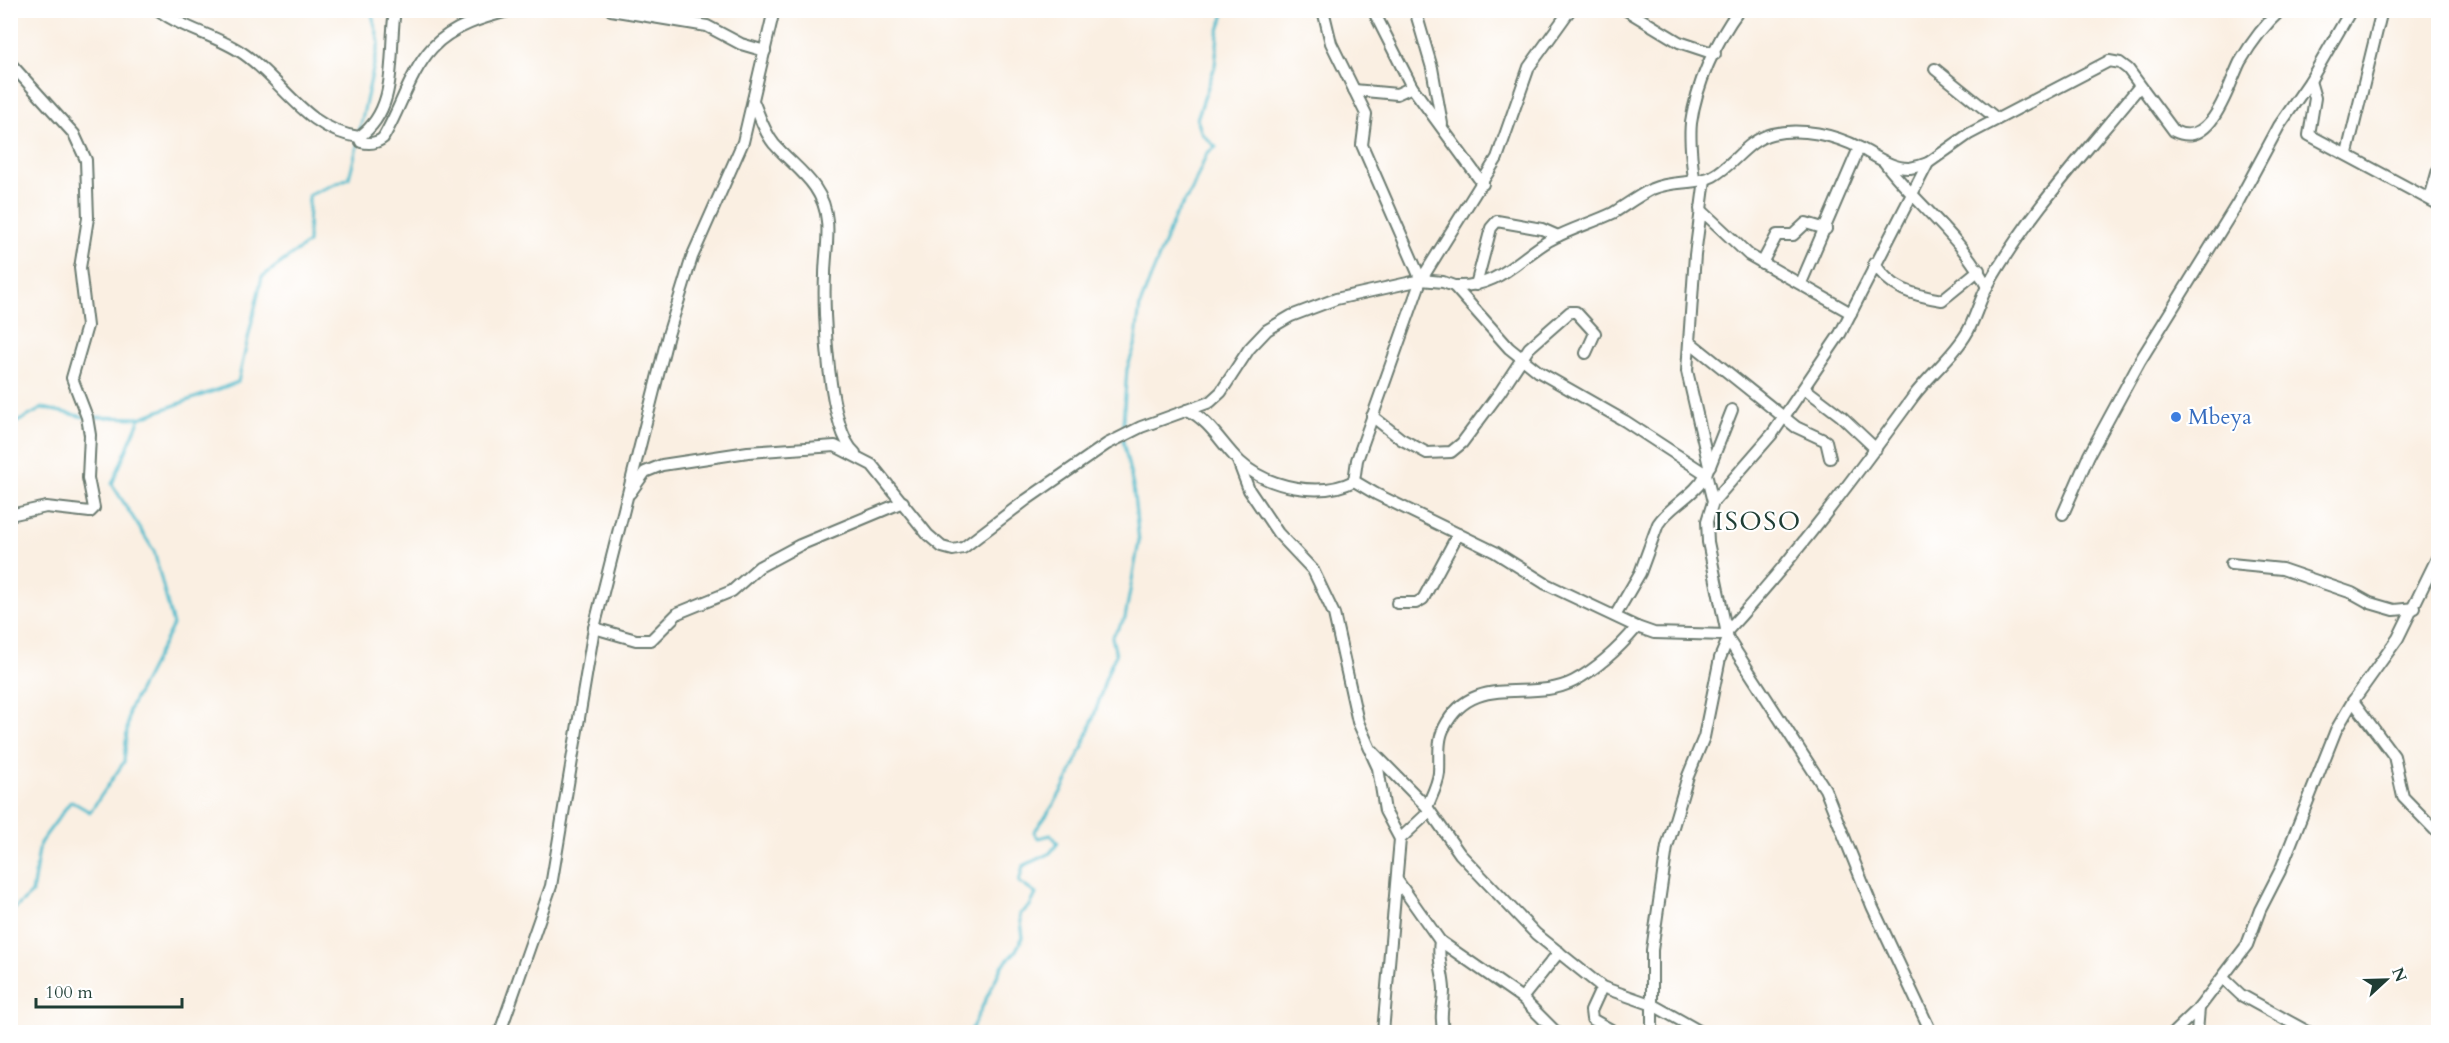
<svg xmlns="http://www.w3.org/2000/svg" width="2449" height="1043" viewBox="0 0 2449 1043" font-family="Cardo,serif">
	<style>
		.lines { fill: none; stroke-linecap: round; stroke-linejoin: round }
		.stream { stroke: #50bbcc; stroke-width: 3 }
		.minor-casing { stroke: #6c7b71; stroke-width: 14 }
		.minor { stroke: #fff; stroke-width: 10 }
		.shop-dot { fill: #3f7fe0; stroke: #fff; stroke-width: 2 }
		.labels { text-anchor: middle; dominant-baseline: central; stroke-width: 4.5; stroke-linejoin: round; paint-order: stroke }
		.shop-label { font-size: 22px; fill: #366cbe; stroke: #fff; text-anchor: start }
		.quarter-label { font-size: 26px; letter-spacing: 1.5px; fill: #1f3d34; stroke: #fff }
	</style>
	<rect width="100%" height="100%" fill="#fff"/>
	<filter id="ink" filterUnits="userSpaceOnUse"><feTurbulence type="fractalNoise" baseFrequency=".0167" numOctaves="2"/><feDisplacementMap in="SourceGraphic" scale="12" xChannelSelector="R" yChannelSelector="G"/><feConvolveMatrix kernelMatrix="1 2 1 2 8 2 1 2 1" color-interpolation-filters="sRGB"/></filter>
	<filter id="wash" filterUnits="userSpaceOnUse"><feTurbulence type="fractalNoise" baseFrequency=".008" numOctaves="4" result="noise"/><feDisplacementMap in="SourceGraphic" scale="24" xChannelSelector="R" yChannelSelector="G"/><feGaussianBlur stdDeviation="1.35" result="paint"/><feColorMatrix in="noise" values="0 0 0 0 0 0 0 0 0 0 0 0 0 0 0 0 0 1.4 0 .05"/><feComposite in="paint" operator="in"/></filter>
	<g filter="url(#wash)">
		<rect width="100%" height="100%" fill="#faefe2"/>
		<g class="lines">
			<g class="stream">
				<polyline points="359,133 379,42 371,10"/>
				<polyline points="91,417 140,418"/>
				<polyline points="10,426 43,408 84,417"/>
				<polyline points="10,913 32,893 40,843 71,801 90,812 124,762 129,710 173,625 154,551 112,484 140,418 238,382 262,277 308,243 309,195 349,178 358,143"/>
				<path d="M970,1032L1002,966L1015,952L1023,937L1020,914L1030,906L1036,894L1019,882L1023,866L1050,853L1058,843L1051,835L1038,838L1034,832C1063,797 1083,750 1097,707C1103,689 1106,671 1116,655L1112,637L1125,618L1139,542L1133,486L1122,436L1127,369L1135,346L1140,305L1175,216L1191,192L1207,153L1216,147L1202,134L1197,119L1215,66L1218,34L1225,10"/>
			</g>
		</g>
	</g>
	<g filter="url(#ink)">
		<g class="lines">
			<g class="minor-casing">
				<g id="minor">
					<path d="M158,10C185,30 217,35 244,54C284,82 306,130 359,137C400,108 388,53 395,10"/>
					<polyline points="611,10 707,26 741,44 765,51"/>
					<polyline points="1323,10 1331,43 1366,114 1362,145 1421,280"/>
					<polyline points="1373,10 1412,87 1483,184"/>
					<polyline points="1415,10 1432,68 1442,124"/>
					<polyline points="1570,10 1529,67 1497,158 1421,280 1357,460 1354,481 1376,494 1495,552 1546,584 1637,627 1654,633 1727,635"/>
					<polyline points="1626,10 1679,42 1715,54"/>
					<polyline points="10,63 74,134 86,160 88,218 80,268 87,326 72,378 87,417 90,435 88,478 94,508 90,512 46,507 10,515"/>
					<polyline points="1935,69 1997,119"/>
					<polyline points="2310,81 2315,98 2309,135 2438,204"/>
					<polyline points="1354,90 1397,94 1412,87"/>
					<path d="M754,103C760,117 764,132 774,144C796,169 824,184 827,221C829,238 825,257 825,275C823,313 828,429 855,453"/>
					<path d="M359,137L361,142C369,144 376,144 383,138C400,110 410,72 432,48C452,26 485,17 512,10"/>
					<polyline points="2347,153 2382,10"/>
					<path d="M1885,163C1918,206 1962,237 1987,287"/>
					<path d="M1694,179C1692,161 1689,142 1691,123C1696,85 1716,41 1739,10"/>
					<polyline points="2430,198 2438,170"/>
					<polyline points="1700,209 1749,255 1851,313"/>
					<polyline points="1762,263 1777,235 1793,235 1806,223 1826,229"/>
					<path d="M1874,263C1891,289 1912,295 1942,300L1979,270"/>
					<polyline points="1801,283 1859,148"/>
					<polyline points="1476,285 1491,228 1497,221 1542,229 1558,236"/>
					<path d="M1454,286C1499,288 1516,260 1550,240C1570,229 1592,223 1613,213C1626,205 1638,196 1652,189C1672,180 1696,185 1713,176C1735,164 1747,140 1772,134C1801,127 1835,135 1860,148C1876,156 1892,169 1910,168C1916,167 1923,165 1928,163"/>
					<polyline points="1691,343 1796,427 1826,441 1830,458"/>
					<polyline points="1804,388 1841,416 1876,449"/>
					<path d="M1188,410C1211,422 1222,445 1240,462C1268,488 1321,498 1354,481"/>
					<polyline points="1372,416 1401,439 1427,453 1451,452 1462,443 1500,392 1529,348 1570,312 1576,312 1595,333 1586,353"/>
					<polyline points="1238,461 1249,490 1278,533 1313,570 1334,614 1358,722 1370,749 1427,807 1460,854 1536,934 1602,987 1653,1005 1701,1032"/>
					<polyline points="1710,466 1732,410"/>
					<path d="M630,493L645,472L662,465L748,452L835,446L872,465L928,535L942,547L953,550L963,548L1026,500L1107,444L1141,427L1210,402L1221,392L1249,349L1267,330L1291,316L1336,299L1421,280L1443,282L1454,286L1509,348L1539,372L1625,421L1706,474C1696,495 1670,505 1658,524L1640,573L1615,616"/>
					<path d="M1713,502L1773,433L1840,334L1928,163L1969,134L2109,61L2120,63L2128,69L2174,131C2212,150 2228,86 2240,62C2251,43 2264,25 2281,10"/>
					<polyline points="2063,514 2089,455 2140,361 2237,204 2279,126 2310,81 2351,10"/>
					<polyline points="2231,564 2282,569 2352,593 2370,603 2394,610 2415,608"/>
					<polyline points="1397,603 1416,603 1423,599 1458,534"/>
					<polyline points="594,628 636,640 651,640 678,613 732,591 759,567 800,545 903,502"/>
					<path d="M1727,631C1795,557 1854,478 1913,397C1930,374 1954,356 1968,331C1976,316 1980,299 1988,285C2029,212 2087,151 2139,87"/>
					<polyline points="1728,639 1825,789 1872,906 1931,1032"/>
					<polyline points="2353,701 2394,756 2403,797 2438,833"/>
					<polyline points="1372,755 1378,768 1385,811 1400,839"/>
					<path d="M1427,807C1431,797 1438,784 1439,773C1440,759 1437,741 1444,728C1473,670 1530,704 1574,681C1598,668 1620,647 1637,627"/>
					<polyline points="1397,880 1440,941 1522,998 1556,1032"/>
					<path d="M1440,941C1437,959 1443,971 1444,989C1444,1005 1439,1017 1444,1032"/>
					<polyline points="2223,978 2241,995 2308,1032"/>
					<polyline points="1602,987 1591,1011 1592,1019 1615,1032"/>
					<polyline points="1522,998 1559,952"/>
					<polyline points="500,1032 551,886 594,628 668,335 692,257 743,142 774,10"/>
					<polyline points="1383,1032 1400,839 1429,812"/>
					<polyline points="1652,1032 1652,950 1667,847 1688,776 1704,737 1720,658 1728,639 1708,542 1707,521 1713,502 1706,474 1709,466 1687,371 1695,255 1705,179"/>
					<polyline points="2174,1032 2199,1008 2247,945 2260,910 2280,871 2336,730 2353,701 2398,638 2438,556"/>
					<polyline points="2197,1032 2199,1008"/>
				</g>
			</g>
			<use href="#minor" class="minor"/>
		</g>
	</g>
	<circle class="shop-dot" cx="2176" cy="417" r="6"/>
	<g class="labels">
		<g class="shop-label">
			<text x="2188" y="417">Mbeya</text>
		</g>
		<g class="quarter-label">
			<text x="1758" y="521">ISOSO</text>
		</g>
	</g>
	<rect width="2449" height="1043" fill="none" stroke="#fff" stroke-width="36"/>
	<g transform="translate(2386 980) rotate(68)" stroke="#ffffff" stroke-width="4.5" paint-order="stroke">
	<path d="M0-4.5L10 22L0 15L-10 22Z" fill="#1f3d34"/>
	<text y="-9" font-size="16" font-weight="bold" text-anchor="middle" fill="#1f3d34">N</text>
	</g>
	<path d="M36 998v9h146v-9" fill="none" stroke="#1f3d34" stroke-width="3"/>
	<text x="45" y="998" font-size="18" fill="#1f3d34" stroke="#ffffff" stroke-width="4.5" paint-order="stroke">100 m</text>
</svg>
